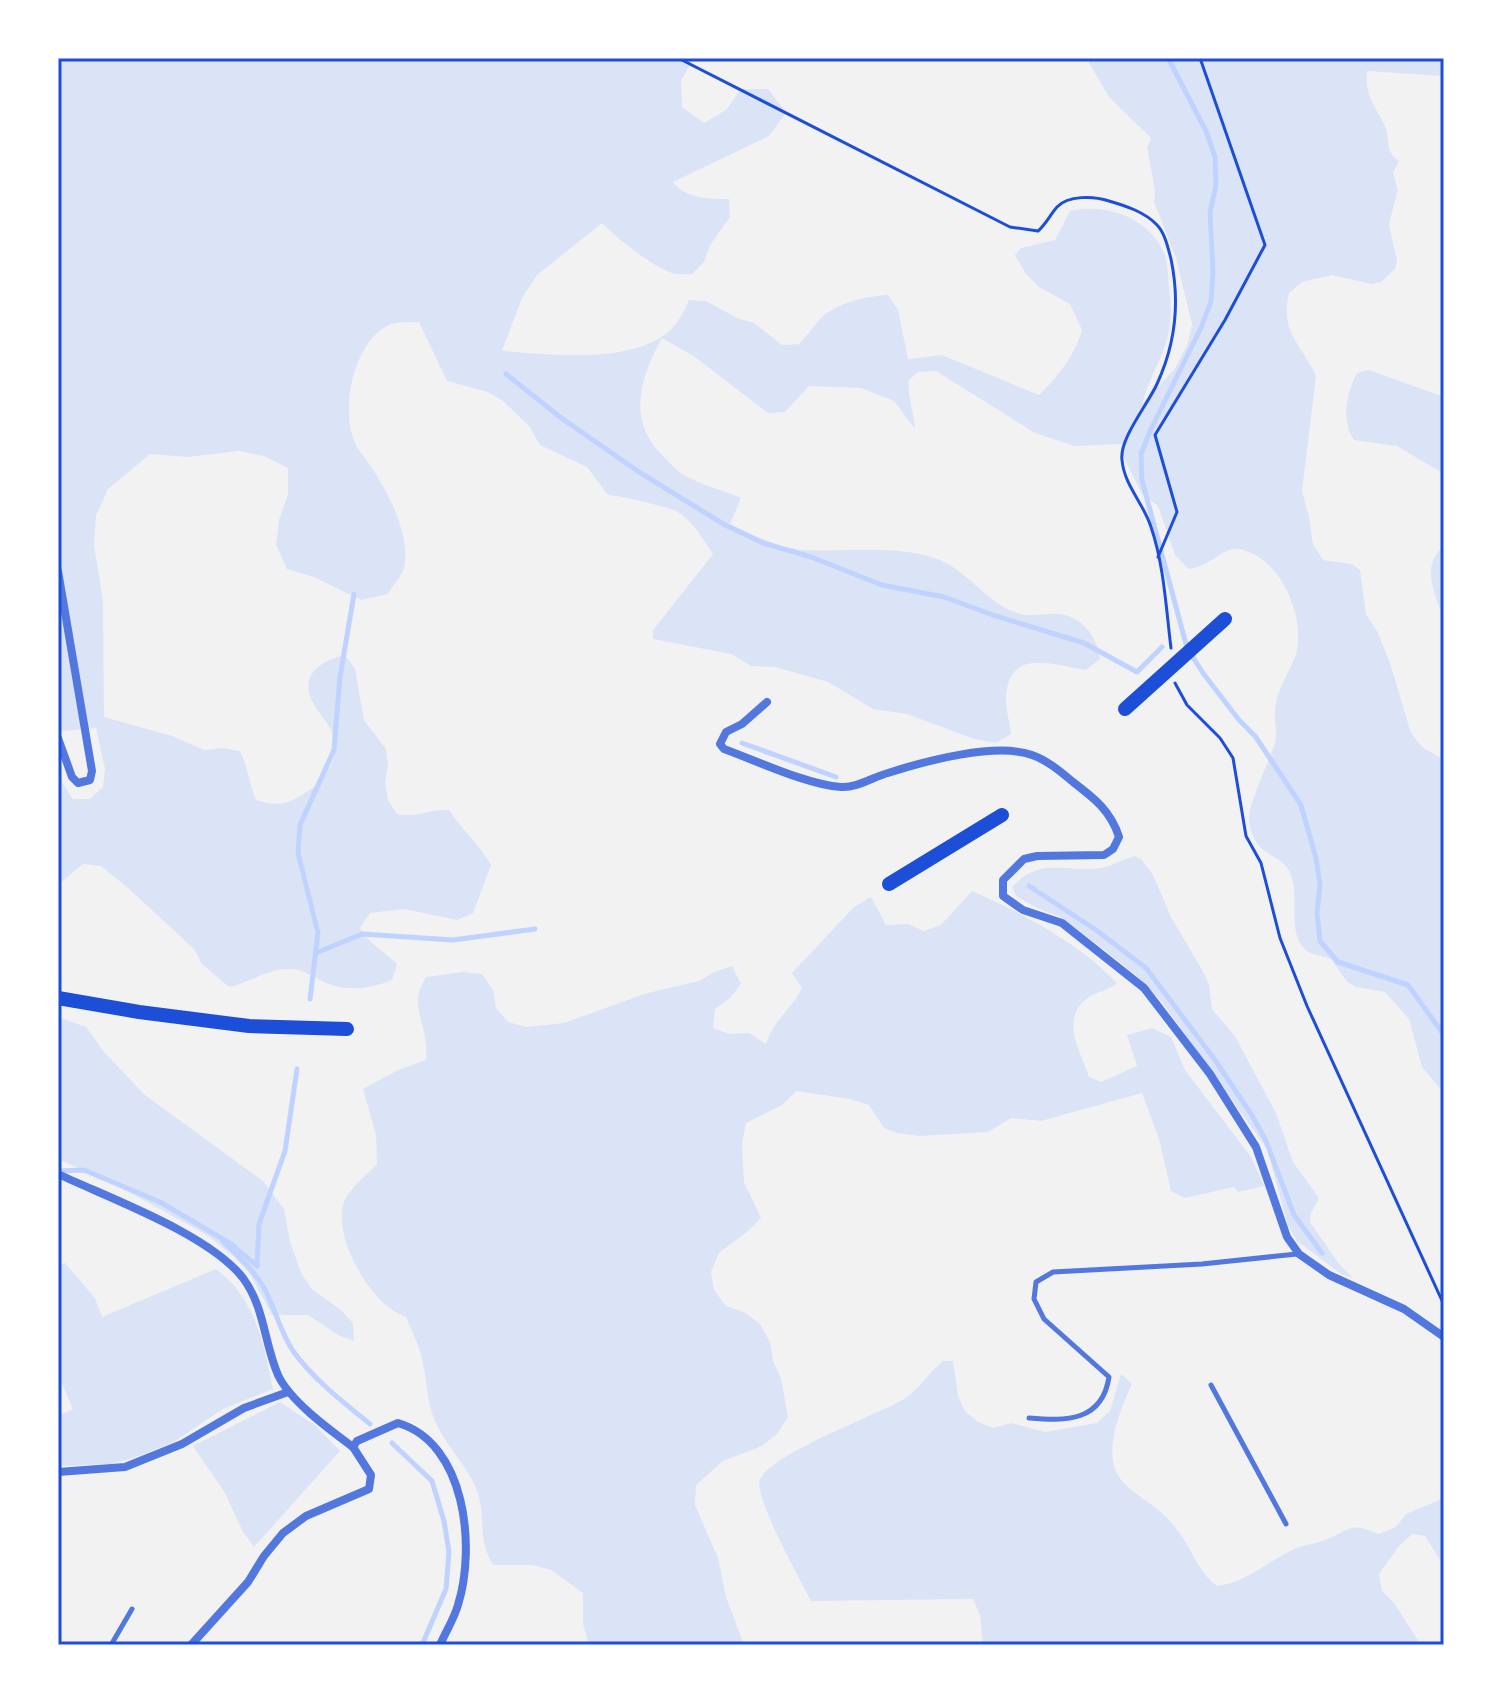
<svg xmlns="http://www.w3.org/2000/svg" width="1502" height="1703" viewBox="0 0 1502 1703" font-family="'Roboto Condensed',sans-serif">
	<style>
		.green { fill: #dbe4f7 }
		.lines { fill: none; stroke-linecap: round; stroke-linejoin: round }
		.stream { stroke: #bfd3fe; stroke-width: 5 }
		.path { stroke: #1d4ed8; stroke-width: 3 }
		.service { stroke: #5277de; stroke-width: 5 }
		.minor { stroke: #5277de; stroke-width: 8 }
		.secondary { stroke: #1d4ed8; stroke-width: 14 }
		.neatline { fill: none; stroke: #1d4ed8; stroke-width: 3 }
	</style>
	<rect width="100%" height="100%" fill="#f2f2f2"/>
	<g class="green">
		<path d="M58,58H693L681,81L682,107L704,123L726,110L741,89H768L782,107L785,114L769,136L673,182C686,199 710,199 729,199L730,217L710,245L704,262L692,274C685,274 678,275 672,273C653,267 615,237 602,223L537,275L522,298L502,351C551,354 620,364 663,336C676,328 683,313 689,300L706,301L737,318L754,323L782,345L799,344C807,336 813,327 820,319C835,303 867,296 888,295L898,310L908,359L942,355L1039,395C1057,378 1075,355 1082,330L1070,304L1039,287L1026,274L1015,255L1021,248L1055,240L1070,211C1105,203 1148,217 1163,251C1168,261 1168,276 1169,287C1171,304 1172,319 1168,336C1162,359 1148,381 1142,404L1174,370L1188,343L1192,324L1176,258L1154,202L1155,191L1147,147L1151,138L1109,97L1089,63V58H1444V76L1367,71C1365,97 1375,105 1385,126C1391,140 1384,151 1399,161L1393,173L1398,190L1389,224L1397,261L1395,269L1381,282L1371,284L1332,275L1302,282L1289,293C1280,334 1301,343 1316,376L1302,491L1309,517L1313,544L1323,560L1352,564L1360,570L1366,614L1377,631L1389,660L1411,733L1422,747L1444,760V1093L1422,1067L1409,1019L1385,992L1356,987L1347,982L1331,959C1319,954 1307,956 1300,943C1289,923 1299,897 1291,875C1282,851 1253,860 1249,819C1248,805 1270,759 1275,743C1278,731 1274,724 1275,712C1275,692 1290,672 1296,654C1306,617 1280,555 1238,549C1223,547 1209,568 1188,569L1175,555L1158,506L1142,494L1122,454V444L1075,446L1035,433L936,371L918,372L909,380C907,394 914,413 915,429L894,401L861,388L809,386L785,412L768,413L695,357L662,338C640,378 626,421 664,457C670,463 676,470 682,474C698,484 723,490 741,498L730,524C754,535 779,549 805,550C847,552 894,545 934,558C969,569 986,605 1021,614C1034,617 1045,613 1058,614C1082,616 1097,636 1100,659L1086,670C1055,666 1009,646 1006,697C1005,708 1010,722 1011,734L996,743L974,739L907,714L873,709L828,682L775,667L751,666L731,654L653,639V630L713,554C704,540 691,519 676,511C665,506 621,496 608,495L587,467L540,445L529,426L503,401L488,392L447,381L419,322C410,323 397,321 389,325C353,342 339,411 356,445C359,452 366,458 370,465C388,492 411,535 404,568C402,576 392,586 388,594L361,600L314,577L287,569L276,545L279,520L288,494V468L264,456L239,451L187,457L150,454L108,489L96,516L94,545L103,601L104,717L172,736L204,750L222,748L240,751C248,767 249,783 256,800C278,807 289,804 308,791C326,780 342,755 332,732C328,723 320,715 315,706C297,678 318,661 345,655L355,669L364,720L386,749L388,765L385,782L388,800L397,814C419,818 427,809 449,810C462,830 480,845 491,865L473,913L457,920L404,909L370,913L360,928C370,945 383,950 397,964L392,980C371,989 346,992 324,982C313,977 303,969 289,969C269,968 249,983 229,987L202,964L194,949L128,888L101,866L83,864L58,885V765L63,784L73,799H90L103,787L105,769L96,728L63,731L58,724Z"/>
		<path d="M1369,370L1444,397V474L1397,446L1354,440C1341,420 1346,394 1357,373Z"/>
		<path d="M1444,546V619C1435,595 1420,565 1444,546Z"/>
		<path d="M1135,856L1142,860L1153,875L1171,917L1201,968L1209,984L1212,1009L1235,1036L1255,1074L1276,1113L1293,1162L1319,1198L1311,1213L1310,1222L1339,1264L1353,1278L1341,1274L1297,1241L1288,1226L1267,1149L1162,1002L1139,978L1102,948L1060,917L1035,907L1016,896L1012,887C1043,854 1067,875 1106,867C1116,864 1125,858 1135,856Z"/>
		<path d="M972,891C1020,912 1081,944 1117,983C1108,991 1098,991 1089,997C1058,1019 1081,1051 1089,1077L1101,1082L1137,1066L1127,1035L1152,1028L1171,1037L1185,1070L1251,1157L1264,1186L1238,1192L1234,1187L1185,1198L1171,1191L1159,1139L1142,1093L1041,1121L1011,1118L988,1132L920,1136L897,1133L884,1128L869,1105L850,1099L796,1091L782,1105L746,1123L742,1143L744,1182L761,1218L748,1231L719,1253L711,1272L714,1290L726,1306L744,1312L760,1324L770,1342L773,1361L781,1378L788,1417L777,1434L762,1446L723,1461L696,1485L695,1505L718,1558L726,1597L744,1645H589L583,1624V1593L551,1570L532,1565H493C477,1539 486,1520 478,1494C469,1466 445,1446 434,1419C427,1401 427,1383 423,1364C421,1349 412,1332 406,1317C401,1315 394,1312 390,1308C364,1290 333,1234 344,1202C349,1188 367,1175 377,1164L376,1135L363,1089L398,1070L426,1060C430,1024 406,1008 426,977L462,972L482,974L493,990L496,1008L508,1022L526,1027L564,1023L644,994L699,981L714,972L732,966L741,984L730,998L715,1009L713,1028L730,1034L749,1033L766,1044C774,1019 790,1011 802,988L792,973L854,907L871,897L886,925L908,924L924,931L941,925Z"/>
		<polygon points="58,1017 86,1027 104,1052 145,1095 263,1181 284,1209 290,1242 302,1275 312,1289 341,1310 353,1323 354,1341 338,1335 308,1315 272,1315 250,1274 233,1256 207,1235 114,1184 58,1159"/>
		<path d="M65,1263L95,1298L102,1317L216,1269C256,1299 263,1342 273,1389L223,1409L172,1443L136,1457L110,1464L58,1466V1416L73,1409L58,1375V1265Z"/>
		<path d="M943,1361H953L958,1396L965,1411L978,1422L994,1428L1011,1423L1045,1432L1097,1423L1110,1411L1121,1374L1132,1384C1120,1411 1099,1458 1124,1483C1141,1500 1159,1506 1175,1527C1191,1546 1197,1571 1217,1586C1249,1582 1268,1560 1297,1548C1306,1544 1317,1544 1327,1539C1353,1528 1350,1522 1379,1534L1396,1527L1406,1514L1444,1498V1566L1425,1536L1412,1534L1399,1546L1379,1574L1382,1591L1394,1603L1421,1645H983L980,1615L973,1599L811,1601C798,1575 761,1510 759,1484C758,1458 880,1414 904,1399C920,1389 928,1373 943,1361Z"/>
		<polygon points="280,1402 316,1426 340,1451 254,1547 243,1532 225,1493 193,1446"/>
	</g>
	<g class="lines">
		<g class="stream">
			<polyline points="1168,58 1206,131 1215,157 1216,185 1210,212 1213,273 1211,301 1201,328 1151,429 1141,454 1142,480 1187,648 1203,673 1239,720 1255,736 1301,805 1316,858 1320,885 1317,913 1320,941 1338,962 1408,985 1444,1035"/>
			<polyline points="506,374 560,417 639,472 725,525 763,543 811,557 882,585 944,597 996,616 1084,643 1137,672 1162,647"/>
			<polyline points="742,743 836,777"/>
			<polyline points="1029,886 1096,930 1146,968 1215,1060 1253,1117 1266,1141 1294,1215 1322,1253"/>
			<polyline points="316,953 362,934 453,940 535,929"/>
			<polyline points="310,999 318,933 298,853 300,825 334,750 340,677 354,594"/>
			<polyline points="58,1171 84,1170 160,1202 231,1244 257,1266"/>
			<path d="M223,1241C238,1256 253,1269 264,1288C275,1308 280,1331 293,1351C314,1380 343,1402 370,1424"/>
			<polyline points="257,1266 259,1224 285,1151 297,1069"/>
			<polyline points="392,1443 432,1481 444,1521 449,1552 446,1589 422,1645"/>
		</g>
		<g class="path">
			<path d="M678,58L1010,227L1038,231C1046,224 1050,215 1057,207C1068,195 1094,196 1109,201C1126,206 1145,212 1157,225C1165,233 1168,248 1171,259C1180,302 1176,343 1157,384C1148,404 1119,439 1122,460C1124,485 1144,504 1151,527C1164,565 1166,608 1171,648"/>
			<polyline points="1158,557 1177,512 1155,435 1225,320 1265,245 1200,58"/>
			<polyline points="1175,683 1187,705 1220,738 1233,758 1246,836 1261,863 1280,938 1307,1006 1444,1305"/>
		</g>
		<g class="service">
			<polyline points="1211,1385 1286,1524"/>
			<path d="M1029,1418C1066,1421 1102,1422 1109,1377L1044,1319L1034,1299L1036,1282L1053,1272L1202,1264L1297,1254"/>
			<polyline points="111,1645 132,1609"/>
		</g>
		<g class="minor">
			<polyline points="58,571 92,771 90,780 78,783 72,777 58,738"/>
			<path d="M767,702L742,724L726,732L720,744L724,749C757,761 808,785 841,787C857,788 873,777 888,773C925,761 996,742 1032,755C1047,760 1061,772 1073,782C1094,798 1111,811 1119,837L1113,849L1104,855L1037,856L1024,859L1003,880V896L1023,910L1062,923L1144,988L1210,1074L1256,1147L1287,1237L1299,1254L1329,1275L1404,1309L1444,1337"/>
			<path d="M58,1174C109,1198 209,1234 243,1278C265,1308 264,1343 278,1375C290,1401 330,1430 353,1447"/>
			<polyline points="58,1472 125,1467 182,1444 244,1408 288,1392"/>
			<path d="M191,1645L248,1582L264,1556L283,1533L306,1516L369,1489L371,1475L353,1447L357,1441L398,1423C466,1443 476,1547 458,1605C454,1619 446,1631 440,1645"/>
		</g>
		<g class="secondary">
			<polyline points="1125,709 1225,619"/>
			<polyline points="889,884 1002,815"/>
			<polyline points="58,998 139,1012 249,1026 347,1029"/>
		</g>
	</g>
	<rect width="1502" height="1703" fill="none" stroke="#ffffff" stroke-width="120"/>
	<rect x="60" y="60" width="1382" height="1583" class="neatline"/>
</svg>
